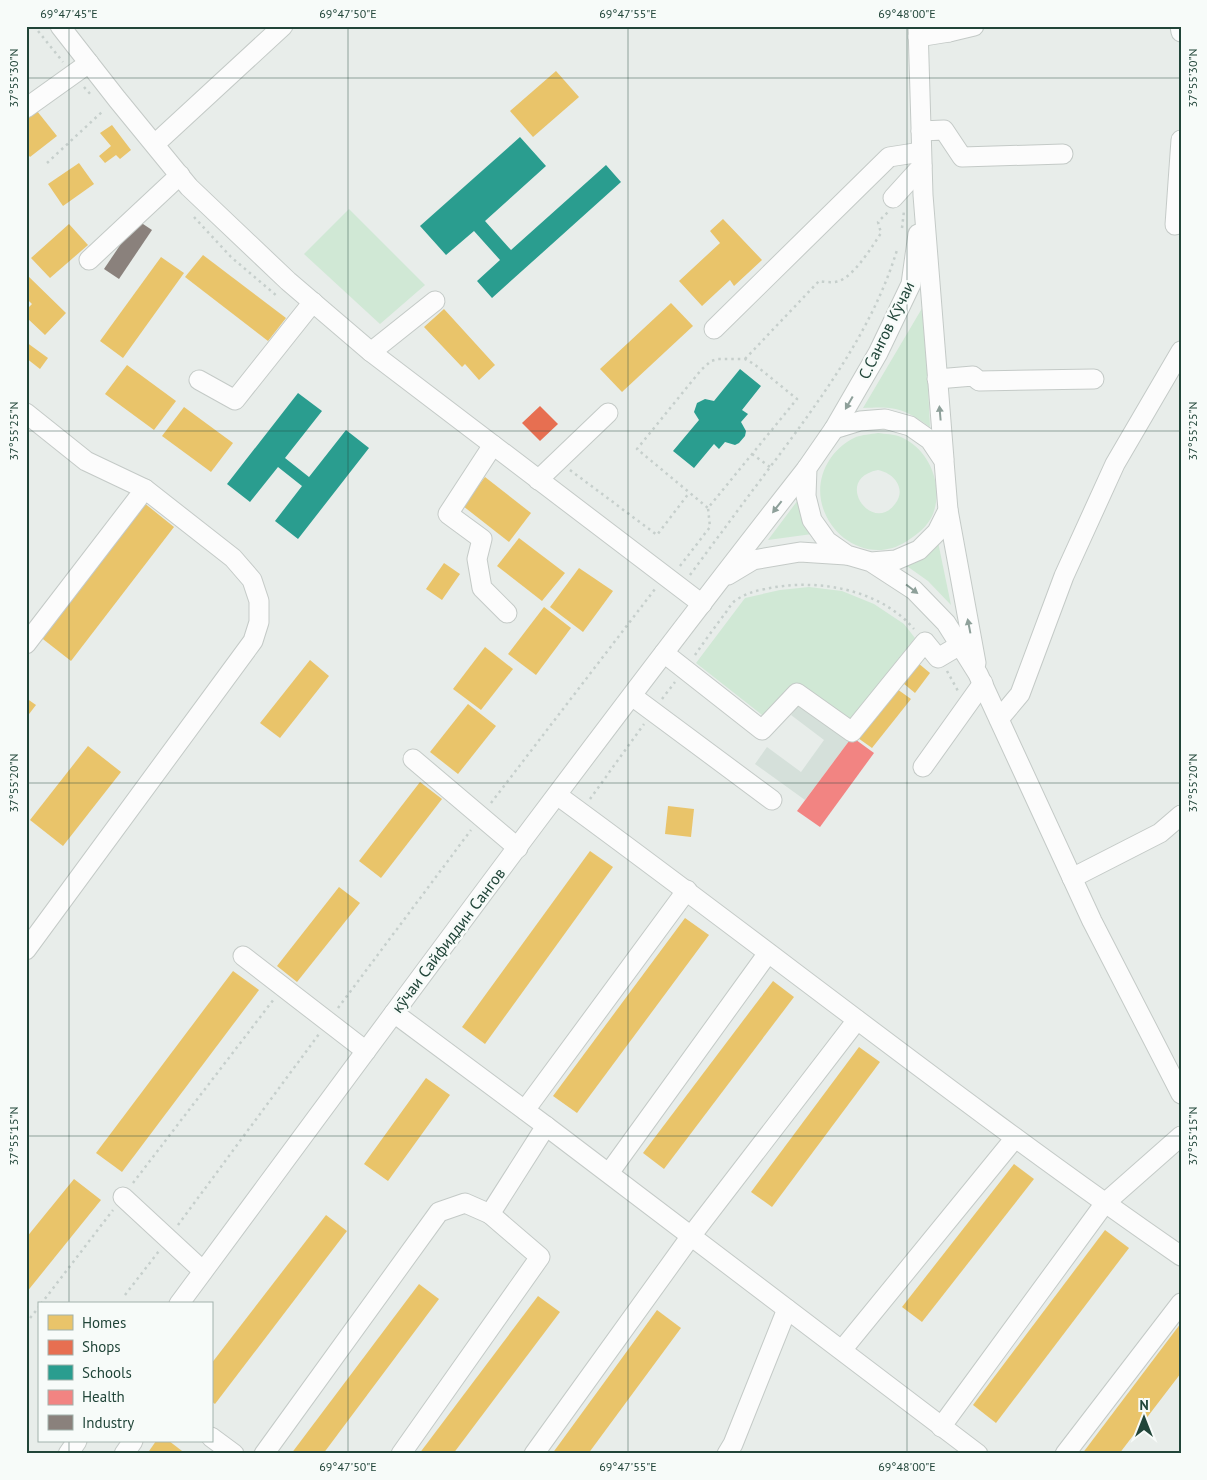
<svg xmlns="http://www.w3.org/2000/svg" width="1207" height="1480" viewBox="0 0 1207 1480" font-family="'PT Sans',sans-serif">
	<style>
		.built { fill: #d5e0da }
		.green { fill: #d0e8d5; fill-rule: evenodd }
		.homes { fill: #e9c46a }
		.shops { fill: #e76f51 }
		.schools { fill: #2a9d8f }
		.health { fill: #f28482 }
		.industry { fill: #8a817c }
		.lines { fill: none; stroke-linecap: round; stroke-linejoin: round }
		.minor-casing { stroke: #c4cac7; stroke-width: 21 }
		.path { stroke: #c6cfcc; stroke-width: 2.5; stroke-dasharray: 2.5 4; stroke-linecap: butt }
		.minor { stroke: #fcfcfc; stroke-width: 19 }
		.oneway { fill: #8ea09a }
		.ticks { fill: none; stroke: #214539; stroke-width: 1; stroke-opacity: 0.45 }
		.labels { text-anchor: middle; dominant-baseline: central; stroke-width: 5; stroke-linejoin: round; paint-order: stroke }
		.street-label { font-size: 16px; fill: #214539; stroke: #f7fbf9 }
		.neatline { fill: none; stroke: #214539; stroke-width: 2 }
		.ticks-label { font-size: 12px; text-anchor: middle; fill: #214539 }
	</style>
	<rect width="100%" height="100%" fill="#e8edea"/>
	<polygon class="built" points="802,700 852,737 805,800 755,764 767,747 801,772 824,740 791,715"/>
	<g class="green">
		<polygon points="349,209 425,285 380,324 304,254"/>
		<path d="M924,305L930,427C903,408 896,406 863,408Z"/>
		<path d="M878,433C885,434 894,434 901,437C929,449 944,485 933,514C928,526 918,534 907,541C857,574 796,510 830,459C836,450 845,442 856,437C862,435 871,434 878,433ZM878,470C894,473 907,489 895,504C872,535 832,479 878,470Z"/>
		<polygon points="798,500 812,534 768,540"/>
		<polygon points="938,542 951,605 928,581 904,564"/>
		<polygon points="809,587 842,591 874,604 904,624 915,638 851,718 842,719 795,689 766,718 696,663 745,598 780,590"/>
	</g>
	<g class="homes">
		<polygon points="556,71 579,97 533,137 510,111"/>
		<polygon points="37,111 57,136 30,157 26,152 26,119"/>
		<polygon points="112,125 131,150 120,159 116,155 105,163 99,156 111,146 100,133"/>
		<polygon points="79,163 94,184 63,206 48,184"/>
		<polygon points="723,219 762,260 734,286 730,280 702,306 679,281 720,243 710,231"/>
		<polygon points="69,224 88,245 50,278 31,258"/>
		<polygon points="203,255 286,318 268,341 185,277"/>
		<polygon points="161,257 184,273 123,358 100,341"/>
		<polygon points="26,274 66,313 45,335 26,317 26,310 32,304 26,298"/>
		<polygon points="671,303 693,326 622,392 600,369"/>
		<polygon points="444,309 495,365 479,380 465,364 462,367 424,327"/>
		<polygon points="26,342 48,358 40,369 26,358"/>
		<polygon points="127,365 176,401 154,430 105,394"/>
		<polygon points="184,407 233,443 211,472 162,436"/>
		<polygon points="485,477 531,513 509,542 463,506"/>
		<polygon points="143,502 174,527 71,661 39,636"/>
		<polygon points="519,538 565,573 542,601 497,566"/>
		<polygon points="444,563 460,574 442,600 426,589"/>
		<polygon points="579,568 613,591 583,632 550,607"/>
		<polygon points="544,607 571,628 536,675 508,654"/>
		<polygon points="485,647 513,669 481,710 453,689"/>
		<polygon points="310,660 329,676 280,738 260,723"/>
		<polygon points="918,663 930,673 915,693 903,683"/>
		<polygon points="897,689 911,699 872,748 858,738"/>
		<polygon points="26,698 36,705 26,718"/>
		<polygon points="468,704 496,726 458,774 430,752"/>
		<polygon points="88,746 121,772 63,846 30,820"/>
		<polygon points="420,782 442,799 381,878 359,861"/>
		<polygon points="668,806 694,809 691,837 665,834"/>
		<polygon points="590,851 613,867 485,1044 462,1027"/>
		<polygon points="339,887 360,903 297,982 277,966"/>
		<polygon points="685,918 709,935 577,1113 553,1096"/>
		<polygon points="233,971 259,990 122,1172 96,1153"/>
		<polygon points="773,981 794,997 664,1169 643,1153"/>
		<polygon points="859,1047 880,1062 772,1207 751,1192"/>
		<polygon points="426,1078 450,1095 388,1181 364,1164"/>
		<polygon points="1014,1164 1034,1179 922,1322 902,1307"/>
		<polygon points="74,1179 101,1200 26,1293 26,1238"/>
		<polygon points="326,1215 347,1231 215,1404 211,1401 211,1364"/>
		<polygon points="1105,1230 1129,1248 996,1423 973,1405"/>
		<polygon points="419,1284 439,1299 323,1454 291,1454"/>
		<polygon points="538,1296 560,1312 453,1454 419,1454"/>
		<polygon points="657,1310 681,1328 588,1454 552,1454"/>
		<polygon points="1181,1323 1181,1373 1119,1454 1082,1454"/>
		<polygon points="156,1441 169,1441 186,1454 147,1454"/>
	</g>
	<polygon class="shops" points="540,406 558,424 540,441 522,423"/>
	<g class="schools">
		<polygon points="520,137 546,166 485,221 511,250 606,165 621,182 492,298 477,281 500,260 474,231 446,255 420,226"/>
		<polygon points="740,369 761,386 742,410 748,414 741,422 746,431 745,436 739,443 735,445 725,442 719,449 714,444 694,468 673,451 699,420 694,412 697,403 705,399 714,401"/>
		<polygon points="298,393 322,411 285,458 309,477 346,430 369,448 298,539 275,521 302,486 278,467 250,502 227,484"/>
	</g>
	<polygon class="health" points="852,737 874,753 820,827 797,811"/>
	<polygon class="industry" points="137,220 152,230 119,279 104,269"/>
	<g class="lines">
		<g class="minor-casing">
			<g id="minor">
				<polyline points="60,26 117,99 189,187 288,281 371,352 702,604"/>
				<polyline points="918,26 923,195 944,459"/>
				<polyline points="1180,26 1181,32"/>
				<polyline points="949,32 974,26"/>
				<polyline points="918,37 949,32 949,26"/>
				<polyline points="26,108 89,63"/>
				<polyline points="921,131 944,130 962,157 1063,154"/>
				<polyline points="155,144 283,26"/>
				<polyline points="893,198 922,166"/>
				<polyline points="1175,225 1181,140"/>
				<polyline points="89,260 180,175"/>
				<polyline points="714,329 889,157 921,152"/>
				<polyline points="371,352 435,301"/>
				<polyline points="937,379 973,376 979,381 1094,379"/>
				<polyline points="199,380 235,400 313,302"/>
				<polyline points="26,413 86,461 145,489 233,558 252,580 259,601 259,622 253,641 26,950"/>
				<polyline points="834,429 878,353 911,284 918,234"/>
				<polyline points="493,445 448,514 482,539 477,559 482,588 507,613"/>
				<polyline points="538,480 608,413"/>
				<polyline points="948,510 976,663"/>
				<polyline points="871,562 896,560 919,550 937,532 948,510 944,461 930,440 910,426 885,419 860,421 834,429 807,468 806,496 812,520 827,541 847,555 871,562 914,590 946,623 978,674 1092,921 1181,1094"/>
				<polyline points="728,575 753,560 800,552 846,555"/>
				<polyline points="26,644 145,489"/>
				<polyline points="664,653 762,730 797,693 852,732 925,642 938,658 960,645"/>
				<polyline points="632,696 772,800"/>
				<polyline points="999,719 1020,694 1064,576 1115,464 1181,351"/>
				<polyline points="413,759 518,848"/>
				<polyline points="923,767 983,683"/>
				<path d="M557,795C765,947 968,1109 1181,1256"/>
				<polyline points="1072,878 1160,833 1181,815"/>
				<polyline points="243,956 366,1051"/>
				<polyline points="394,1013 546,1126 978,1454"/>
				<polyline points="525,1110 687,890"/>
				<polyline points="609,1173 768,953"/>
				<polyline points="123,1197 203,1271"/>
				<path d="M179,1304C386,1024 592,742 807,468"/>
				<polyline points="842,1350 1015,1138"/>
				<polyline points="941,1427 1105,1203 1181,1136"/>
				<polyline points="211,1437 234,1454"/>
				<polyline points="68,1454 77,1441"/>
				<polyline points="124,1454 133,1441"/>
				<polyline points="264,1454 439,1212 465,1203 490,1214 546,1126"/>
				<polyline points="401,1454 540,1257 490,1214"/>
				<polyline points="534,1454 691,1236 857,1020"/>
				<polyline points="727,1454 733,1444 787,1309"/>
				<polyline points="1065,1454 1181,1303"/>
			</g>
		</g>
		<g class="path">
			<polyline points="34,26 63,62"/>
			<polyline points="84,87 92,96"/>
			<polyline points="47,163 104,110"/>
			<polyline points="194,217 231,257 277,296"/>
			<polyline points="902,228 904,211"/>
			<path d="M745,359L819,281C825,282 833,283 839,281C854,276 872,247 881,233L878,222L888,212"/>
			<polyline points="752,454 770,467"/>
			<polyline points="570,470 657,535 689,493"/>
			<polyline points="680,566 710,527 708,508 797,399 754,364 745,359 718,359 711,361 701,370 637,449 708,508"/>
			<path d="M690,575C721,533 752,491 783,450C829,387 874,325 897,250"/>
			<path d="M695,655C704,642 714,628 724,615C728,610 731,603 736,600C745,594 754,591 765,589C815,578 879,588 914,629"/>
			<polyline points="947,671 958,691"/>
			<polyline points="662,699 675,682"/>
			<polyline points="590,799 644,724"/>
			<polyline points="491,803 655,589"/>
			<polyline points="338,1008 471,830"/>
			<polyline points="133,1183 274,999"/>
			<polyline points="178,1225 319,1034"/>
			<polyline points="125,1295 159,1251"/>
			<polyline points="41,1304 113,1210"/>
			<polyline points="26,1323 39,1307"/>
		</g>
		<use href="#minor" class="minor"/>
	</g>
	<defs><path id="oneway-solid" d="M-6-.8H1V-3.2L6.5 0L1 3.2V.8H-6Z" transform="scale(1.25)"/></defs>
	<g class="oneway">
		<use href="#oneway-solid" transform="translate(849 403) rotate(120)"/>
		<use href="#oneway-solid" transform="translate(940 413) rotate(-95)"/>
		<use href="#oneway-solid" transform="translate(777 507) rotate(128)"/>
		<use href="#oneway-solid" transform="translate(912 589) rotate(37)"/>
		<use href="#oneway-solid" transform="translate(969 626) rotate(-101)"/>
	</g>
	<path class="ticks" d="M69,26V1304M348,26V1454M628,26V1454M907,26V1454M26,78H1181M26,431H1181M26,783H1181M26,1136H1181M69,1441V1454"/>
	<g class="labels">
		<g class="street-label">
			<text transform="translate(886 330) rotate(-64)">С.Сангов Кӯчаи</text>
			<text transform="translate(448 940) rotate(-53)">кӯчаи Сайфиддин Сангов</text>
		</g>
	</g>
	<rect width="1207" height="1480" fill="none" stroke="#f7fbf9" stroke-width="55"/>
	<rect x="38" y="1302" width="175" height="140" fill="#f7fbf9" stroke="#a1b2ac"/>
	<rect x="48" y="1315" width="25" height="15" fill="#e9c46a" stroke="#a1b2ac"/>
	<text x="82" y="1328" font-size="15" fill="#214539">Homes</text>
	<rect x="48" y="1340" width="25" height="15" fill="#e76f51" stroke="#a1b2ac"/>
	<text x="82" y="1352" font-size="15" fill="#214539">Shops</text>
	<rect x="48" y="1365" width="25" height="15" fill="#2a9d8f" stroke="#a1b2ac"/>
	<text x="82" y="1378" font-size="15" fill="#214539">Schools</text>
	<rect x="48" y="1390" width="25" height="15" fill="#f28482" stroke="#a1b2ac"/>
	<text x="82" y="1402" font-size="15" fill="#214539">Health</text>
	<rect x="48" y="1415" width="25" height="15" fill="#8a817c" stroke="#a1b2ac"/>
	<text x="82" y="1428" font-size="15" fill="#214539">Industry</text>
	<g transform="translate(1144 1418)" stroke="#f7fbf9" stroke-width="4" paint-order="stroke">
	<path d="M0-4L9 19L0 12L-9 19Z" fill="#214539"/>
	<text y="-8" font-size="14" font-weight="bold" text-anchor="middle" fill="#214539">N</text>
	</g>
	<rect x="28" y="28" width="1152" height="1424" class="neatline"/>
	<g class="ticks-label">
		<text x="69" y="18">69°47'45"E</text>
		<text x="348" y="18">69°47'50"E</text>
		<text x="628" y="18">69°47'55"E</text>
		<text x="907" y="18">69°48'00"E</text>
		<text transform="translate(14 78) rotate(-90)" y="4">37°55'30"N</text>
		<text transform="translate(1193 78) rotate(-90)" y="4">37°55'30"N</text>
		<text transform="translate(14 431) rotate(-90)" y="4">37°55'25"N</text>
		<text transform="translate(1193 431) rotate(-90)" y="4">37°55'25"N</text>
		<text transform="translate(14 783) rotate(-90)" y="4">37°55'20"N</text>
		<text transform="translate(1193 783) rotate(-90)" y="4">37°55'20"N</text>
		<text transform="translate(14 1136) rotate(-90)" y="4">37°55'15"N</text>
		<text transform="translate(1193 1136) rotate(-90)" y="4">37°55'15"N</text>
		<text x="348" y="1471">69°47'50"E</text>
		<text x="628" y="1471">69°47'55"E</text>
		<text x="907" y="1471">69°48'00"E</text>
	</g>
</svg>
